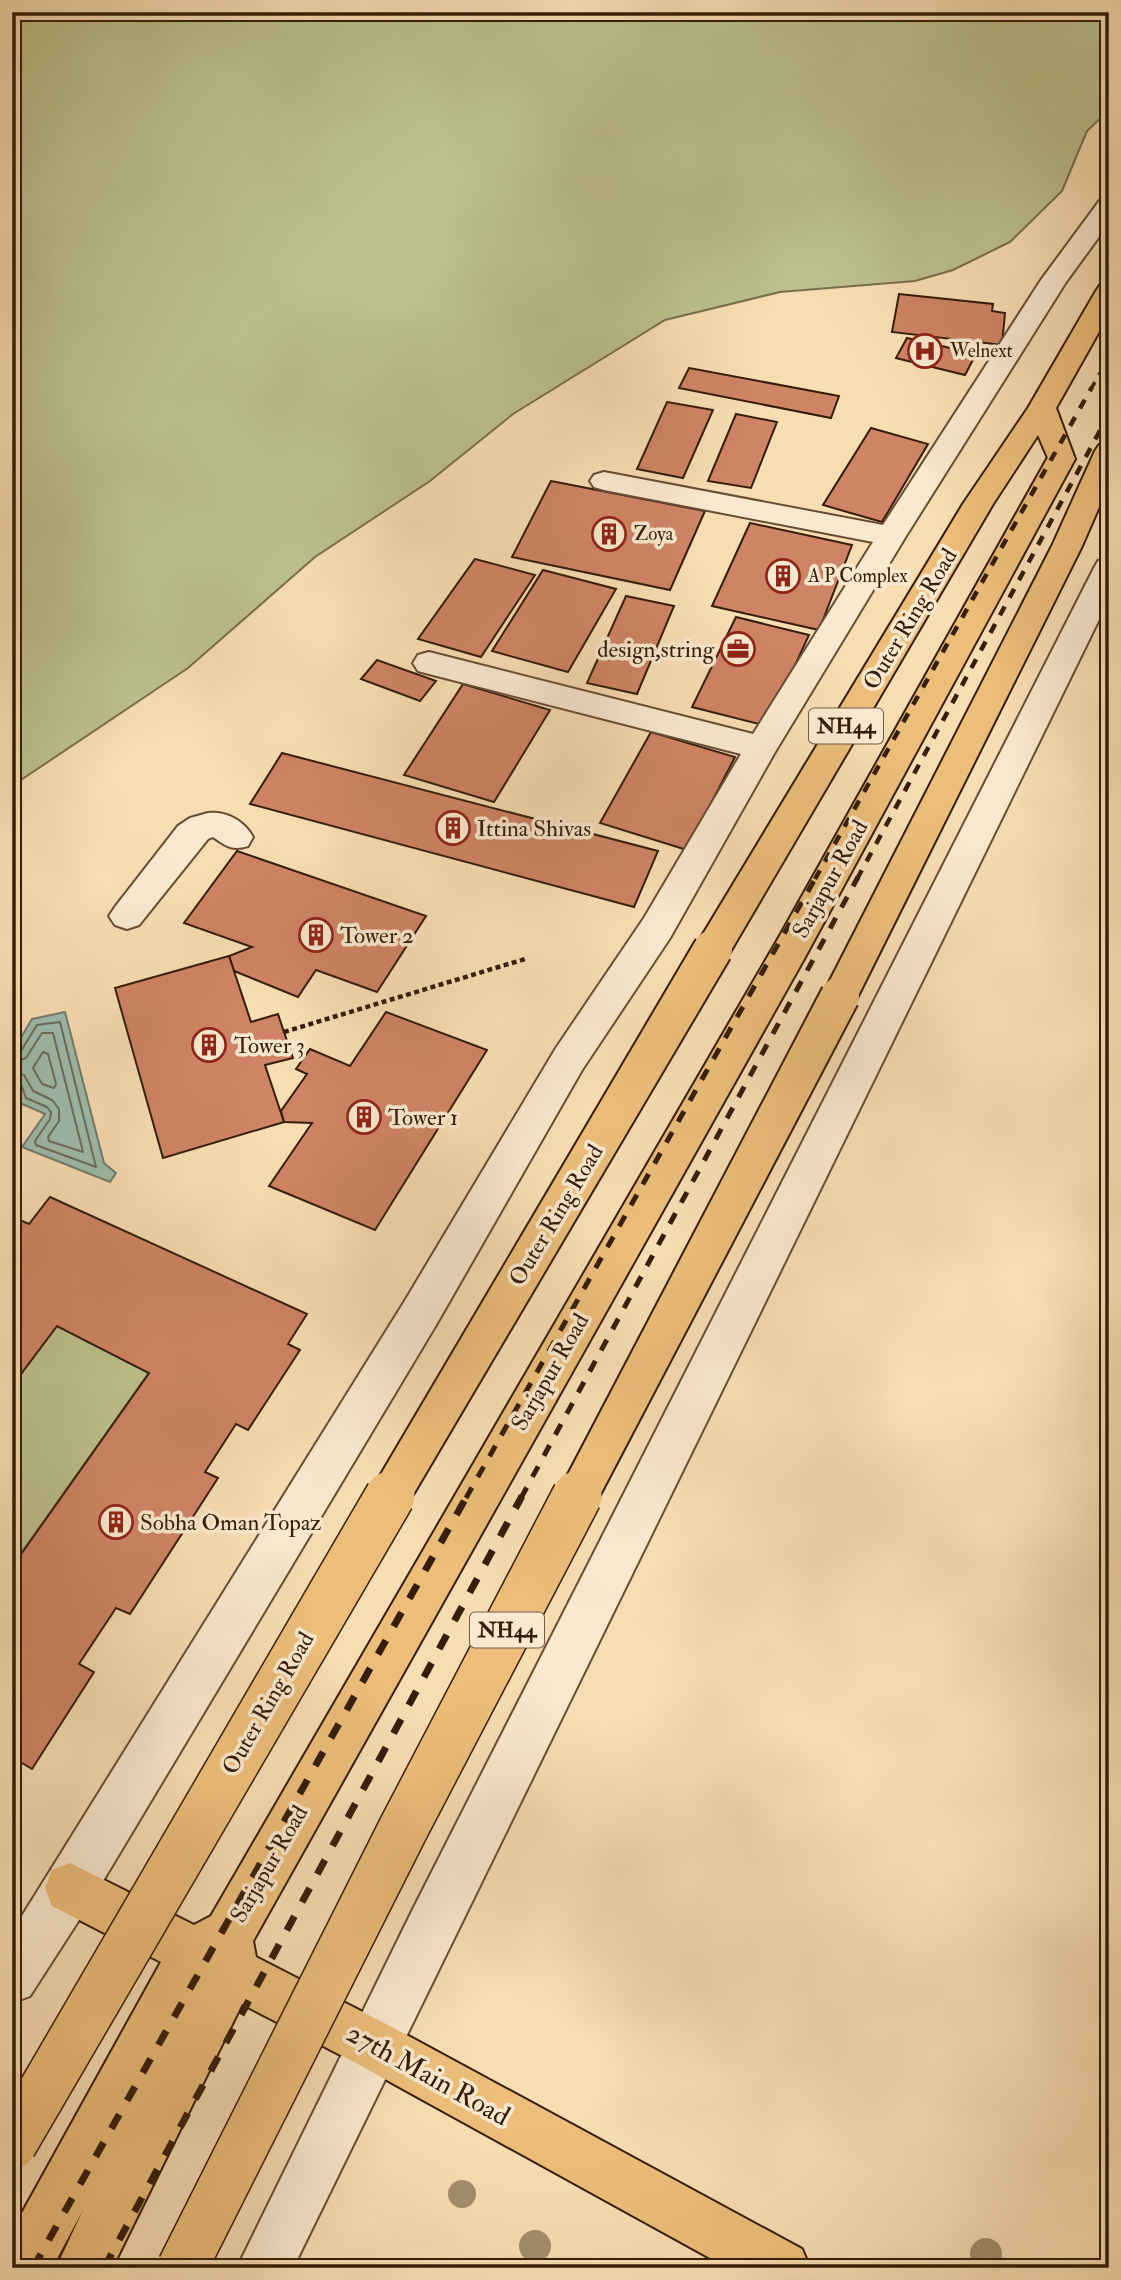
<svg xmlns="http://www.w3.org/2000/svg" width="1121" height="2280" viewBox="0 0 1121 2280" font-family="'IM FELL Double Pica',serif">
	<style>
		.green { fill: #bcc18d; stroke: #786f4b; stroke-width: 2 }
		.water { fill: #9dbcad; stroke: #737c6b; stroke-width: 2 }
		.lines { fill: none; stroke-linecap: round; stroke-linejoin: round }
		.shore { stroke: #696c5b; stroke-width: 2 }
		.building { fill: #cf8465; stroke: #351d09; stroke-width: 2 }
		.minor-casing { stroke: #664d34; stroke-width: 4 }
		.major-casing { stroke: #351d09; stroke-width: 4 }
		.highway-casing { stroke: #351d09; stroke-width: 4 }
		.path { stroke: #351d09; stroke-width: 4.5; stroke-dasharray: 5 3.5; stroke-linecap: butt }
		.minor { fill: #fae9ce; fill-rule: evenodd }
		.major { fill: #ecbe7a; fill-rule: evenodd }
		.highway { fill: #ecbe7a; fill-rule: evenodd }
		.rail-far3 { stroke: #351d09; stroke-width: 3.5; stroke-dasharray: 8 8; stroke-linecap: butt }
		.rail-far2 { stroke: #351d09; stroke-width: 4.5; stroke-dasharray: 10 10; stroke-linecap: butt }
		.rail-far1 { stroke: #351d09; stroke-width: 5; stroke-dasharray: 12 12; stroke-linecap: butt }
		.rail { stroke: #351d09; stroke-width: 7; stroke-dasharray: 16 16; stroke-linecap: butt }
		.highway-bridge-far1-casing { stroke: #351d09; stroke-width: 42; stroke-linecap: butt }
		.highway-bridge-casing { stroke: #351d09; stroke-width: 52; stroke-linecap: butt }
		.highway-bridge-far1 { stroke: #ecbe7a; stroke-width: 38 }
		.highway-bridge { stroke: #ecbe7a; stroke-width: 49 }
		.tree { fill: #a38e6c }
		.labels { text-anchor: middle; dominant-baseline: central; stroke-width: 7; stroke-linejoin: round; paint-order: stroke }
		.far-poi-label { font-size: 19px; fill: #351d09; stroke: #fae9ce; text-anchor: start }
		.shield { fill: #fae9ce; stroke: #705a44; stroke-width: 2 }
		.shield-label { font-size: 21px; font-weight: bold; fill: #351d09 }
		.street-label { font-size: 23px; fill: #351d09; stroke: #fae9ce }
		.poi-label { font-size: 23px; fill: #351d09; stroke: #fae9ce; text-anchor: start }
		.near-street-label { font-size: 28px; fill: #351d09; stroke: #fae9ce }
	</style>
	<rect width="100%" height="100%" fill="#f8ddb3"/>
	<filter id="stains"><feTurbulence type="fractalNoise" baseFrequency=".00286" numOctaves="4"/><feColorMatrix values="0 0 0 0 .2 0 0 0 0 .09 0 0 0 0 .02 0 0 0 .5 -.17"/></filter>
	<radialGradient id="worn" r=".72"><stop offset=".6" stop-color="#630" stop-opacity="0"/><stop offset="1" stop-color="#630" stop-opacity=".3"/></radialGradient>
	<g class="green">
		<polygon points="12,12 1109,12 1109,110 1087,131 1062,191 1010,242 953,270 915,281 780,292 665,320 513,414 430,481 315,557 188,668 12,786"/>
		<polygon points="57,1326 149,1373 12,1566 12,1386"/>
	</g>
	<path class="water" d="M65,1012L104,1163L116,1173L110,1182L22,1147L45,1114L20,1103C7,1061 10,1055 32,1019Z"/>
	<g class="lines">
		<g class="shore">
			<polygon points="43,1052 48,1054 56,1084 54,1088 42,1084 33,1068"/>
			<polyline points="12,1054 21,1051 37,1025 60,1022 96,1167 36,1145 35,1141 50,1119 51,1112 47,1107 26,1098 21,1084 12,1081"/>
			<polyline points="12,1063 26,1058 42,1033 53,1033 83,1152 49,1141 48,1137 59,1121 59,1109 52,1100 33,1091 24,1075 12,1072"/>
		</g>
	</g>
	<g class="building">
		<polygon points="899,294 993,304 992,311 1005,313 1002,345 892,332"/>
		<polygon points="907,338 976,354 965,375 896,358"/>
		<polygon points="689,368 839,396 831,418 679,388"/>
		<polygon points="667,402 713,410 683,478 637,469"/>
		<polygon points="736,414 777,422 751,488 708,481"/>
		<polygon points="871,428 928,444 882,522 823,505"/>
		<polygon points="551,481 705,511 670,590 512,557"/>
		<polygon points="750,523 852,545 819,630 712,606"/>
		<polygon points="475,559 535,575 481,657 418,639"/>
		<polygon points="543,570 616,589 568,672 492,651"/>
		<polygon points="626,596 674,606 637,694 587,683"/>
		<polygon points="736,617 809,635 767,726 692,707"/>
		<polygon points="377,660 436,681 420,701 361,679"/>
		<polygon points="463,684 550,710 494,802 404,775"/>
		<polygon points="651,732 735,757 687,850 600,823"/>
		<polygon points="282,753 658,851 634,907 250,804"/>
		<polygon points="237,851 426,916 377,992 316,970 298,997 234,971 229,956 252,947 184,923"/>
		<polygon points="229,956 251,1022 278,1014 284,1032 293,1058 265,1065 284,1122 163,1158 115,988"/>
		<polygon points="386,1012 487,1050 375,1230 269,1186 312,1123 284,1122 281,1111 307,1074 296,1069 310,1049 350,1066"/>
		<polygon points="50,1197 307,1314 288,1344 300,1350 248,1430 236,1424 205,1472 218,1478 130,1614 116,1608 79,1664 94,1672 32,1769 17,1760 12,1768 12,1567 149,1373 57,1326 12,1386 12,1230 20,1220 29,1224"/>
	</g>
	<g class="lines">
		<g class="minor-casing">
			<g id="minor">
				<polygon points="1109,198 1109,223 1066,282 906,536 775,752 670,938 582,1070 436,1325 88,1906 30,1996 12,2003 12,1932 406,1299 556,1048 644,918 741,754 429,674 418,671 413,663 418,655 429,652 753,734 873,542 604,490 594,487 590,481 594,475 604,472 883,525 1041,280 1100,200"/>
				<polygon points="1109,558 1109,599 293,2268 237,2268 413,1909 1094,568 1098,561"/>
				<path d="M208,813C227,811 244,821 253,837L248,846C232,851 226,846 213,837L208,839L139,925L127,929L115,925L109,916L115,907L178,826L190,818Z"/>
			</g>
		</g>
		<g class="major-casing">
			<polygon id="major" points="1061,450 1071,453 1075,459 804,959 253,1941 256,1957 390,2026 802,2249 810,2268 728,2268 354,2062 242,2004 112,2268 56,2268 83,2210 52,2268 12,2268 12,2231 161,1962 52,1906 45,1888 52,1870 70,1863 194,1925 211,1916 778,939 1047,459 1051,453"/>
		</g>
		<g class="highway-casing">
			<g id="highway">
				<polygon points="1109,283 1109,314 1056,408 1075,459 1071,465 1061,468 1051,465 1038,435 993,504 726,959 713,963 700,959 695,949 700,939 963,504 1028,408 1096,291 1100,285"/>
				<polygon points="1109,442 1109,484 1082,546 858,996 853,1006 840,1010 827,1006 822,996 1052,546 1095,451 1099,445"/>
			</g>
		</g>
		<polyline class="path" points="284,1032 525,959"/>
		<use href="#minor" class="minor"/>
		<use href="#major" class="major"/>
		<use href="#highway" class="highway"/>
		<polyline class="rail-far3" points="1091,389 1109,357"/>
		<g class="rail-far2">
			<polyline points="815,879 1092,387"/>
			<polyline points="857,879 1109,414"/>
		</g>
		<g class="rail-far1">
			<polyline points="466,1498 816,877"/>
			<polyline points="521,1498 858,877"/>
		</g>
		<g class="rail">
			<polyline points="33,2268 467,1496"/>
			<polyline points="104,2268 522,1496"/>
		</g>
		<g class="highway-bridge-far1-casing">
			<g id="highway-bridge-far1">
				<polyline points="389,1498 713,949"/>
				<polyline points="577,1498 840,996"/>
			</g>
		</g>
		<g class="highway-bridge-casing">
			<g id="highway-bridge">
				<polyline points="12,2144 390,1496"/>
				<polyline points="182,2268 403,1829 577,1496"/>
			</g>
		</g>
		<use href="#highway-bridge-far1" class="highway-bridge-far1"/>
		<use href="#highway-bridge" class="highway-bridge"/>
	</g>
	<g class="tree">
		<circle cx="462" cy="2194" r="14"/>
		<circle cx="535" cy="2246" r="16"/>
		<circle cx="986" cy="2254" r="16"/>
	</g>
	<defs>
		<g id="hospital-ring" transform="scale(1.75)"><circle r="9.5" fill="#fae9ce" stroke="#8f2418" stroke-width="1.5"/><path d="M-5-5h3v3.5h4V-5h3V5h-3V1.5h-4V5h-3Z" fill="#8f2418"/></g>
		<g id="building-ring" transform="scale(1.75)"><circle r="9.5" fill="#fae9ce" stroke="#8f2418" stroke-width="1.5"/><path d="M-4-6H4V6H1V3H-1V6H-4ZM-2.5-4.3h1.7v1.8h-1.7ZM.8-4.3h1.7v1.8H.8ZM-2.5-1h1.7V.8h-1.7ZM.8-1h1.7V.8H.8Z" fill="#8f2418"/></g>
		<g id="office-ring" transform="scale(1.75)"><circle r="9.5" fill="#fae9ce" stroke="#8f2418" stroke-width="1.5"/><path d="M-6-3h4V-5.5h4V-3h4V5H-6ZM-1-4.5V-3h2v-1.5ZM-6 0V1H6V0Z" fill="#8f2418"/></g>
	</defs>
	<g fill-rule="evenodd">
		<use href="#hospital-ring" x="925" y="351"/>
		<use href="#building-ring" x="609" y="534"/>
		<use href="#building-ring" x="783" y="576"/>
		<use href="#office-ring" x="738" y="649"/>
		<use href="#building-ring" x="453" y="828"/>
		<use href="#building-ring" x="316" y="935"/>
		<use href="#building-ring" x="209" y="1045"/>
		<use href="#building-ring" x="364" y="1117"/>
		<use href="#building-ring" x="116" y="1522"/>
	</g>
	<g class="labels">
		<g class="far-poi-label">
			<text x="950" y="351">Welnext</text>
			<text x="634" y="534">Zoya</text>
			<text x="808" y="576">A P Complex</text>
		</g>
		<g class="shield">
			<rect x="809" y="708.5" width="74" height="35" rx="5"/>
			<rect x="470" y="1612.5" width="74" height="35" rx="5"/>
		</g>
		<g class="shield-label">
			<text x="846" y="726">NH44</text>
			<text x="507" y="1630">NH44</text>
		</g>
		<g class="street-label">
			<text transform="translate(910 619) rotate(-59)">Outer Ring Road</text>
			<text transform="translate(830 879) rotate(-61)">Sarjapur Road</text>
			<text transform="translate(556 1215) rotate(-59)">Outer Ring Road</text>
			<text transform="translate(550 1372) rotate(-60)">Sarjapur Road</text>
			<text transform="translate(268 1703) rotate(-60)">Outer Ring Road</text>
			<text transform="translate(269 1864) rotate(-60)">Sarjapur Road</text>
		</g>
		<g class="poi-label">
			<text x="714" y="649" text-anchor="end">design,string</text>
			<text x="477" y="828">Ittina Shivas</text>
			<text x="340" y="935">Tower 2</text>
			<text x="234" y="1045">Tower 3</text>
			<text x="388" y="1117">Tower 1</text>
			<text x="140" y="1522">Sobha Oman Topaz</text>
		</g>
		<g class="near-street-label">
			<text transform="translate(428 2075) rotate(29)">27th Main Road</text>
		</g>
	</g>
	<rect width="1121" height="2280" fill="none" stroke="#f8ddb3" stroke-width="42"/>
	<rect x="14" y="14" width="1093" height="2252" fill="none" stroke="#351d09" stroke-width="3.5"/>
	<rect x="21" y="21" width="1079" height="2238" fill="none" stroke="#351d09" stroke-width="2"/>
	<rect width="100%" height="100%" filter="url(#stains)"/>
	<rect width="100%" height="100%" fill="url(#worn)"/>
</svg>
